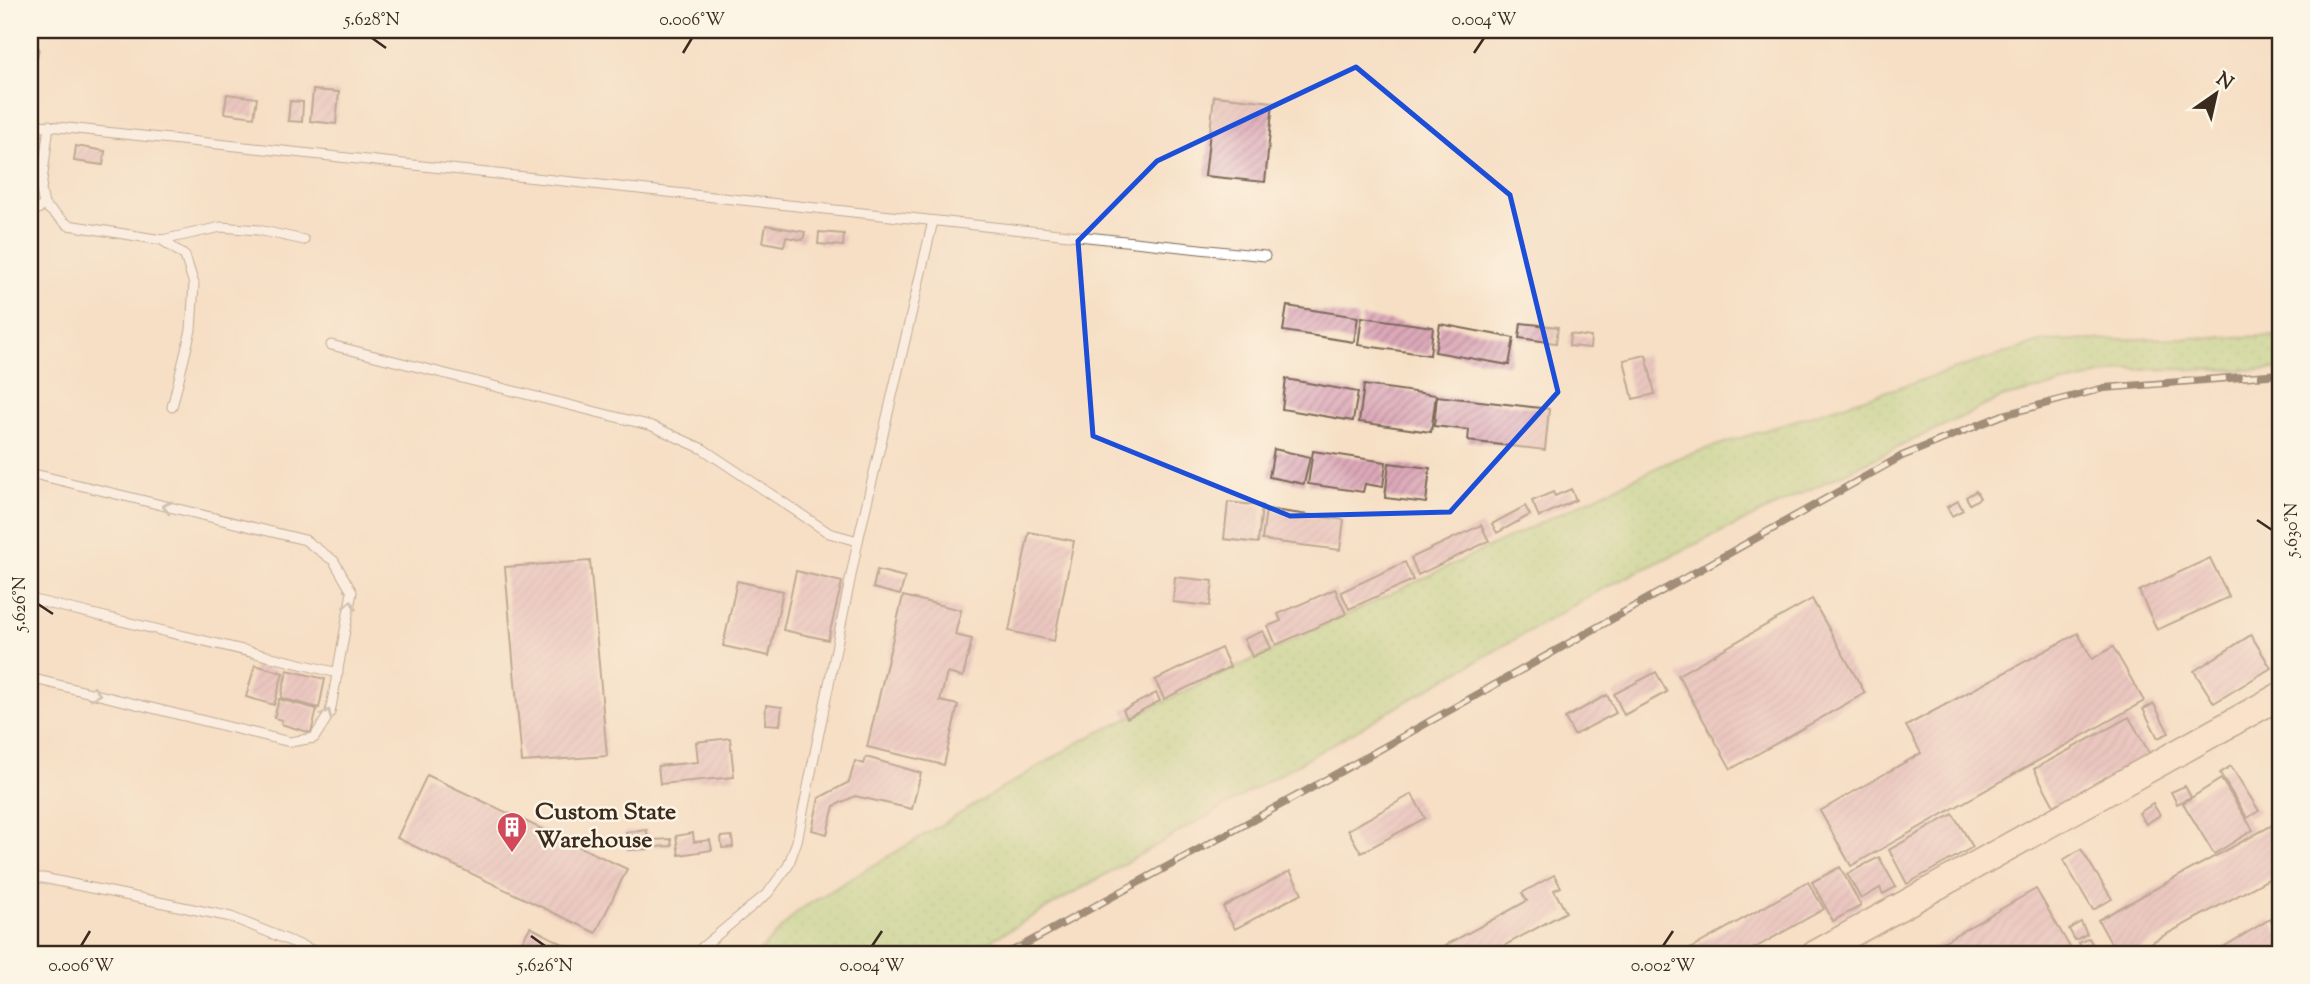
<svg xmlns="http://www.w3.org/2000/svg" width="2310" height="984" viewBox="0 0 2310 984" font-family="'Sorts Mill Goudy',serif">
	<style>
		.grass { fill: url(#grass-dots); stroke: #748050; stroke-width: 2 }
		.building { fill: url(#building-hatch) }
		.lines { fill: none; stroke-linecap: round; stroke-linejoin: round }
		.lane-casing { stroke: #7c6958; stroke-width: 11 }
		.secondary-casing { stroke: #7c6958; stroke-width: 29 }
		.lane { stroke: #fff; stroke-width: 9 }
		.secondary { stroke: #fce5d0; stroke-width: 26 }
		.rail-casing { stroke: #3b2a1e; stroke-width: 8 }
		.rail { stroke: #fcf5e5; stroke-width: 5; stroke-dasharray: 16; stroke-linecap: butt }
		.oneway { stroke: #a79f9a }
		.marked { fill: none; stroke: #1d4ed8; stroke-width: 5; stroke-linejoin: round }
		.ticks { fill: none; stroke: #3b2a1e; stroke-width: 2.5 }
		.labels { text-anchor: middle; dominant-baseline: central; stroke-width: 5; stroke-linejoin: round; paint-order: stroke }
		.poi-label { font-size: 24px; font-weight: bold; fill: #3b2a1e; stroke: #fcf5e5; text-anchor: start }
		.neatline { fill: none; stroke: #3b2a1e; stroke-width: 2.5 }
		.ticks-label { font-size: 18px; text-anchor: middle; fill: #3b2a1e }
	</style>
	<defs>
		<pattern id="grass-dots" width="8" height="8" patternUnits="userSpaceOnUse" patternTransform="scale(1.75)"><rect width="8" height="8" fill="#add681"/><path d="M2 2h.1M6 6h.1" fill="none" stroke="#96b86f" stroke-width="1.8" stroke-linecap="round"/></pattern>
		<pattern id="building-hatch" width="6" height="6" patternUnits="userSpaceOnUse" patternTransform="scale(1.75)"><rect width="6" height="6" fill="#dda9ba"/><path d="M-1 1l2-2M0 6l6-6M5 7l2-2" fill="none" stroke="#b48a97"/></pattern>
	</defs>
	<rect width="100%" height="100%" fill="#fcf5e5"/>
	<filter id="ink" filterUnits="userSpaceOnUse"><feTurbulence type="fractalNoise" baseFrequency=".0143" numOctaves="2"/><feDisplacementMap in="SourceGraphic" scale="14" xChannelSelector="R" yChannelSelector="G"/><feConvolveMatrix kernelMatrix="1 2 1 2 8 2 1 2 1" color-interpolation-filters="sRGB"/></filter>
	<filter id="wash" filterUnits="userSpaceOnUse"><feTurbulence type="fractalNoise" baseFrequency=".00686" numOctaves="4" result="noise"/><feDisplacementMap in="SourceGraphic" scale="28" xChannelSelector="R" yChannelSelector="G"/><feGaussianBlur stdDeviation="1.57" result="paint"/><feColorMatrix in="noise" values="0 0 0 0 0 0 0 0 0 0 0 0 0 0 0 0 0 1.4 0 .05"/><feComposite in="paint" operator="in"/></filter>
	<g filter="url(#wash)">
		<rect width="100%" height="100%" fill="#f6dfc4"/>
		<polygon class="grass" points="2280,336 2280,370 2128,369 2001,398 1604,588 967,954 757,954 799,910 1083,740 1675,459 2043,341"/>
		<g id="blocks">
			<g class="building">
				<polygon points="30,46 39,48 31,85 30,85"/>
				<polygon points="313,90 339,92 336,124 310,121"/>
				<polygon points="227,94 257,98 254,117 224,113"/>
				<polygon points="1214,96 1273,102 1265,182 1205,176"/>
				<polygon points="290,101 303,102 302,122 288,121"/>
				<polygon points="76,146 105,151 103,165 74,161"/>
				<polygon points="766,225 805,232 803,240 786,237 784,246 763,242"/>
				<polygon points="819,232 844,234 843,246 818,244"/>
				<polygon points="1287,306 1358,317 1354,342 1283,331"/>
				<polygon points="1362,317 1433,327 1430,355 1358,345"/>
				<polygon points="1521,323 1558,327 1556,343 1519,338"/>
				<polygon points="1440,324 1514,338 1509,365 1435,352"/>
				<polygon points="1570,334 1591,337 1590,348 1569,346"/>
				<polygon points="1646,355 1655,394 1633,399 1624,360"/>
				<polygon points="1286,379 1358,392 1353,421 1282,409"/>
				<polygon points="1364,385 1436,395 1431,432 1359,422"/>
				<polygon points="1437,396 1549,409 1545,450 1468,441 1469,430 1434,426"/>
				<polygon points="1274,449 1310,457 1304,484 1269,477"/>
				<polygon points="1313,451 1386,462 1383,487 1365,484 1363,492 1308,484"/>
				<polygon points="1389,463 1430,468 1426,503 1385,498"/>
				<polygon points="1571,489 1576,500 1539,517 1532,501 1553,492 1555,496"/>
				<polygon points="1976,491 1980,498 1970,504 1966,497"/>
				<polygon points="1958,501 1963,510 1952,516 1947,507"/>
				<polygon points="1228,502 1262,506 1258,543 1224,539"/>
				<polygon points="1525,506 1530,515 1497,533 1492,524"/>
				<polygon points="1266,509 1344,520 1340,550 1262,540"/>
				<polygon points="1481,525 1489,541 1418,575 1411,558"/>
				<polygon points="1029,532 1074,541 1054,641 1009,631"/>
				<polygon points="2210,558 2229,597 2157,630 2139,591"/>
				<polygon points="590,561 607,756 522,762 505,567"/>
				<polygon points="1405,562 1413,580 1349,609 1341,592"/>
				<polygon points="877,570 905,577 900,595 873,588"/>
				<polygon points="796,571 842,582 828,640 783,630"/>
				<polygon points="1175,577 1213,581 1210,606 1173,602"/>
				<polygon points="737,581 783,591 769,656 723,646"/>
				<polygon points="1335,589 1346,614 1276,645 1268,626 1281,621 1278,614"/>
				<polygon points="903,596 961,610 955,635 972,639 963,677 947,673 940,701 958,705 944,765 867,747"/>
				<polygon points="1812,599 1865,693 1731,769 1678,675"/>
				<polygon points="1263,631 1271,648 1252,657 1244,639"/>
				<polygon points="2078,633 2092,659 2113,647 2144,701 1851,866 1820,811 1921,753 1906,726"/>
				<polygon points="2251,635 2271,668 2214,703 2194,671"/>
				<polygon points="1221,648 1230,667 1164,699 1155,680"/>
				<polygon points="255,665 283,673 274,705 246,697"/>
				<polygon points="287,670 325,679 319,708 281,698"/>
				<polygon points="1656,672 1667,692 1624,715 1614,694"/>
				<polygon points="1156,693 1160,701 1127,718 1123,710"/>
				<polygon points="1607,695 1616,713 1574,735 1565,718"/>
				<polygon points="279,699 317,709 311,733 281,724 282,720 274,718"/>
				<polygon points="2154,704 2169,733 2158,738 2143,709"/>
				<polygon points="766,705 782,707 780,725 765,724"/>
				<polygon points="2129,717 2150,754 2054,806 2034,769"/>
				<polygon points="730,738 734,777 660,784 658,766 698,762 696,742"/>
				<polygon points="866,757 921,773 912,809 855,796 834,806 827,834 812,830 819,798 849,782 855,761 864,764"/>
				<polygon points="2231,766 2259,811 2247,818 2220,773"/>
				<polygon points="427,775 627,869 596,933 397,838"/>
				<polygon points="2221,779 2253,830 2214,854 2183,803"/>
				<polygon points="2185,786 2191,797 2177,804 2171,792"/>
				<polygon points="1412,794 1425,818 1361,853 1348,830"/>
				<polygon points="2153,804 2160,815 2146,824 2139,813"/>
				<polygon points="1953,814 1973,847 1907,884 1889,850"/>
				<polygon points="2276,823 2280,831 2280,873 2130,954 2117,954 2098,920"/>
				<polygon points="647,830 648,849 628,850 626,832"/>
				<polygon points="693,833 694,842 710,840 712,850 679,855 676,836"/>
				<polygon points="732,836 733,847 722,848 721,837"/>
				<polygon points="671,839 672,846 655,847 654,840"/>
				<polygon points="2081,849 2112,899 2093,910 2063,860"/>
				<polygon points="1879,857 1896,887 1883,894 1880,888 1861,899 1847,874"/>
				<polygon points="1840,867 1861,906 1833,921 1812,882"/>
				<polygon points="1290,871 1302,893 1235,929 1223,907"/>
				<polygon points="1554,875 1561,887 1554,890 1566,912 1489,954 1436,954 1435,951 1527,901 1522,893"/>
				<polygon points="1808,882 1824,909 1744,954 1681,954"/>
				<polygon points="2036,889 2074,954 1931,954 1929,950"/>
				<polygon points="2270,919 2280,936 2280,954 2223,954 2220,949"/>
				<polygon points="2081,922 2087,934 2075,940 2069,929"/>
				<polygon points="530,927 582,954 537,954 520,946"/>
				<polygon points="2089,938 2098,954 2085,954 2079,943"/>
			</g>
		</g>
	</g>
	<g filter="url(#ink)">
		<use href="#blocks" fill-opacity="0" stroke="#7c6958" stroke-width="2"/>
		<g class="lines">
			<g class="lane-casing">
				<g id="lane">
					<polyline points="30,124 1265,256"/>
					<polyline points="49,125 41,190 44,205 68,225 162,240 185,256 194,284 191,330 172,407"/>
					<polyline points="30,214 44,205"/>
					<polyline points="162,240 221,227 258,230 304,240"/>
					<polyline points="331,345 652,426 703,449 829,533 858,541"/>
					<polyline points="30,473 305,540 334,561 352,592 330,713 314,738 290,742 30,678"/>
					<polyline points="30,599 338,673"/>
					<polyline points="30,878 43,878 231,917 322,954"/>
					<polyline points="694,954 768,893 788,866 797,841 858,541 933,221"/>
				</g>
			</g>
			<g class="secondary-casing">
				<polyline id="secondary" points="1815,954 2280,696"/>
			</g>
			<use href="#lane" class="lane"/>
			<use href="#secondary" class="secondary"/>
			<g class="rail-casing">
				<polyline id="rail" points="1007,954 1304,792 1902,456 2003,415 2104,388 2280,374"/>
			</g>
			<use href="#rail" class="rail"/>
		</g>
		<defs><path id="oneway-chevron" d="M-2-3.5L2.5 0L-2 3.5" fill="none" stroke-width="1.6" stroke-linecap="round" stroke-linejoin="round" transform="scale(1.75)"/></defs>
		<g class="oneway">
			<use href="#oneway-chevron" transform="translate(167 507) rotate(-166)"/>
			<use href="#oneway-chevron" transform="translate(350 605) rotate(-80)"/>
			<use href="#oneway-chevron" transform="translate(96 694) rotate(14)"/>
			<use href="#oneway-chevron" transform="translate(327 714) rotate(-66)"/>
		</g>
	</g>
	<path d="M0 0H2310V984H0ZM1356,67L1510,195L1558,392L1450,512L1290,516L1093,436L1078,241L1157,161Z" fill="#f6dfc4" fill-opacity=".55" fill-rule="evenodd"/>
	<path class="marked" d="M1356,67L1510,195L1558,392L1450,512L1290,516L1093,436L1078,241L1157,161Z"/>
	<path class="ticks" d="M372,38L386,48M683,53L692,38M1474,53L1484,38M2257,520L2272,530M38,604L53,614M531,936L545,946M81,946L90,931M872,946L882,931M1663,946L1673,931"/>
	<defs>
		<g id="building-pin" transform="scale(1.575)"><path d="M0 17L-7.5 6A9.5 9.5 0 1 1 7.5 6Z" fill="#d1495b" stroke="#fcf5e5"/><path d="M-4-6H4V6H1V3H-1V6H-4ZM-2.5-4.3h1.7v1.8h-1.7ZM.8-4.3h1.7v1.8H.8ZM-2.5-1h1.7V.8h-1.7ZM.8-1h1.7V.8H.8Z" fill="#fff"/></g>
	</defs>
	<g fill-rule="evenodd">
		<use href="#building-pin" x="512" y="827"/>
	</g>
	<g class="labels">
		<g class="poi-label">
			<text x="535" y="813">Custom State<tspan x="535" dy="28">Warehouse</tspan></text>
		</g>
	</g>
	<rect width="2310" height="984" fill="none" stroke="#fcf5e5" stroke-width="77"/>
	<g transform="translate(2216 94) rotate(34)" stroke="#fcf5e5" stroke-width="5" paint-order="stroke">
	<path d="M0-5L12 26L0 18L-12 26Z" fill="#3b2a1e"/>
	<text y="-10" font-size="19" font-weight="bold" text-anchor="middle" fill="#3b2a1e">N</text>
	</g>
	<rect x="38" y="38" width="2234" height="908" class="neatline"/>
	<g class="ticks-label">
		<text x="372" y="25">5.628°N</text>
		<text x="692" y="25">0.006°W</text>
		<text x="1484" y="25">0.004°W</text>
		<text transform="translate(2291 530) rotate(-90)" y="6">5.630°N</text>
		<text transform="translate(19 604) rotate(-90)" y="6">5.626°N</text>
		<text x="81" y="971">0.006°W</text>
		<text x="545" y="971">5.626°N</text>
		<text x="872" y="971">0.004°W</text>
		<text x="1663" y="971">0.002°W</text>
	</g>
</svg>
